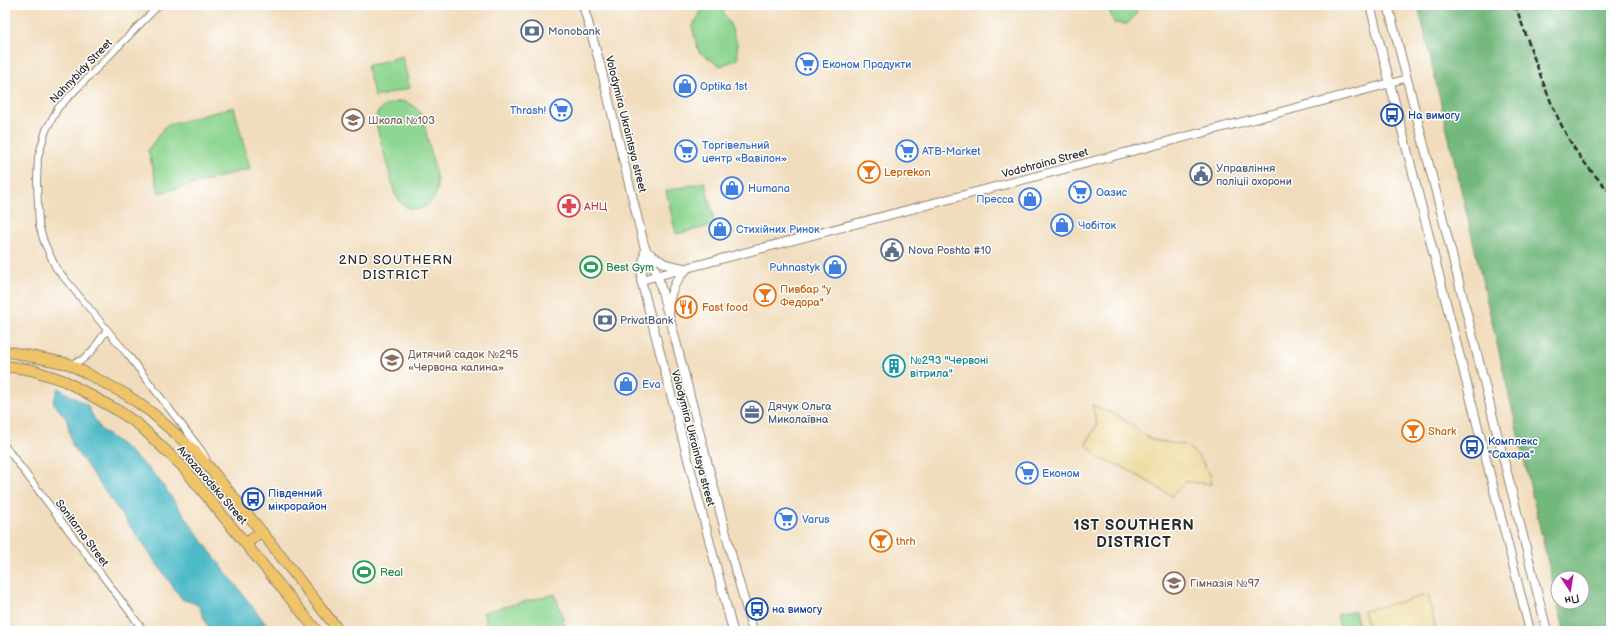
<svg xmlns="http://www.w3.org/2000/svg" width="1616" height="636" viewBox="0 0 1616 636" font-family="'Balsamiq Sans',sans-serif">
	<style>
		.green { fill: #8ed691; stroke: #5c805e }
		.forest { fill: #72b77b; stroke: #4e7153; fill-rule: evenodd }
		.sand { fill: #eeda9e; stroke: #8c8264 }
		.water { fill: #4dbac7; stroke: #3c7279 }
		.lines { fill: none; stroke-linecap: round; stroke-linejoin: round }
		.minor-casing { stroke: #8e8474; stroke-width: 8 }
		.tertiary-casing { stroke: #8e8474; stroke-width: 10 }
		.primary-casing { stroke: #8e8474; stroke-width: 12 }
		.minor { stroke: #fff; stroke-width: 6 }
		.tertiary { stroke: #fff; stroke-width: 8 }
		.primary { stroke: #efc469; stroke-width: 10 }
		.rail { stroke: #2b2b2b; stroke-width: 2.5; stroke-dasharray: 6 3; stroke-linecap: butt }
		.labels { text-anchor: middle; dominant-baseline: central; stroke-width: 3; stroke-linejoin: round; paint-order: stroke }
		.service-label { font-size: 11px; fill: #4e5e75; stroke: #fff; text-anchor: start }
		.shop-label { font-size: 11px; fill: #366cbe; stroke: #fff; text-anchor: start }
		.street-label { font-size: 11px; fill: #2b2b2b; stroke: #fff }
		.transit-label { font-size: 11px; fill: #164399; stroke: #fff; text-anchor: start }
		.education-label { font-size: 11px; fill: #785e54; stroke: #fff; text-anchor: start }
		.food-label { font-size: 11px; fill: #c56008; stroke: #fff; text-anchor: start }
		.health-label { font-size: 11px; fill: #be3a42; stroke: #fff; text-anchor: start }
		.leisure-label { font-size: 11px; fill: #27864d; stroke: #fff; text-anchor: start }
		.culture-label { font-size: 11px; fill: #0d838f; stroke: #fff; text-anchor: start }
		.quarter-label { font-size: 13px; letter-spacing: 1px; fill: #2b2b2b; stroke: #fff }
		.district-label { font-size: 15px; font-weight: bold; letter-spacing: 1px; fill: #2b2b2b; stroke: #fff }
	</style>
	<rect width="100%" height="100%" fill="#fff"/>
	<filter id="ink" filterUnits="userSpaceOnUse"><feTurbulence type="fractalNoise" baseFrequency=".025" numOctaves="2"/><feDisplacementMap in="SourceGraphic" scale="8" xChannelSelector="R" yChannelSelector="G"/><feConvolveMatrix kernelMatrix="1 2 1 2 8 2 1 2 1" color-interpolation-filters="sRGB"/></filter>
	<filter id="wash" filterUnits="userSpaceOnUse"><feTurbulence type="fractalNoise" baseFrequency=".012" numOctaves="4" result="noise"/><feDisplacementMap in="SourceGraphic" scale="16" xChannelSelector="R" yChannelSelector="G"/><feGaussianBlur stdDeviation="0.9" result="paint"/><feColorMatrix in="noise" values="0 0 0 0 0 0 0 0 0 0 0 0 0 0 0 0 0 1.4 0 .05"/><feComposite in="paint" operator="in"/></filter>
	<g filter="url(#wash)">
		<rect width="100%" height="100%" fill="#f1ddbd"/>
		<g class="green">
			<polygon points="705,5 719,5 730,24 737,43 738,59 720,66 699,52 692,27"/>
			<polygon points="1107,5 1137,5 1136,15 1127,24 1114,23"/>
			<polygon points="402,56 410,88 375,97 367,66"/>
			<path d="M401,101C411,103 417,107 422,116C425,129 439,180 437,189C435,200 427,208 417,209C406,210 400,203 395,194L375,120C378,106 388,104 401,101Z"/>
			<polygon points="234,107 250,169 159,193 148,150 165,126"/>
			<polygon points="705,182 715,225 676,234 666,191"/>
			<polygon points="555,594 567,631 488,631 483,612"/>
			<polygon points="1355,611 1360,631 1341,631 1337,615"/>
		</g>
		<path class="forest" d="M1418,5H1611V631H1564ZM1558,578H1582V602H1558Z"/>
		<g class="sand">
			<polygon points="1092,405 1119,416 1152,440 1186,445 1199,457 1210,474 1212,484 1186,482 1172,496 1121,466 1100,459 1086,444 1097,424"/>
			<polygon points="1428,595 1436,631 1369,631 1363,611"/>
		</g>
		<polygon class="water" points="58,388 87,405 100,429 126,448 156,476 212,554 271,631 210,631 198,605 182,599 72,445 67,420 53,402"/>
	</g>
	<g filter="url(#ink)">
		<g class="lines">
			<g class="minor-casing">
				<g id="minor">
					<polyline points="159,5 58,108 46,130 38,157 37,182 39,225 44,242 56,268 128,355 201,450 206,458"/>
					<polyline points="1391,83 1407,78"/>
					<polyline points="69,364 82,360 92,351 107,330"/>
					<polyline points="5,446 144,631"/>
				</g>
			</g>
			<g class="tertiary-casing">
				<g id="tertiary">
					<polyline points="583,5 600,64 644,245 658,276 667,311"/>
					<polyline points="1370,5 1530,631"/>
					<polyline points="1388,5 1446,231 1547,631"/>
					<polyline points="645,250 641,280 733,631"/>
					<polyline points="649,253 665,264 683,268"/>
					<path d="M686,270C673,282 668,297 669,315L733,561L753,631"/>
					<polyline points="641,280 1391,83"/>
				</g>
			</g>
			<g class="primary-casing">
				<g id="primary">
					<polyline points="5,351 69,364 127,395 152,413 195,451 213,472 261,531 339,631"/>
					<polyline points="5,366 32,370 65,381 117,410 139,425 182,466 317,631"/>
					<polyline points="246,544 261,531"/>
				</g>
			</g>
			<use href="#minor" class="minor"/>
			<use href="#tertiary" class="tertiary"/>
			<use href="#primary" class="primary"/>
			<path class="rail" d="M1515,5C1533,52 1549,109 1576,151C1586,166 1599,180 1611,193"/>
		</g>
	</g>
	<defs>
		<g id="bank-ring" transform="scale(1.15)"><circle r="9.5" fill="#fff" stroke="#5c6f8a" stroke-width="1.5"/><path d="M-6-4H6V4H-6ZM0-2.3a2.3 2.3 0 1 0 0 4.6a2.3 2.3 0 1 0 0-4.6Z" fill="#5c6f8a"/></g>
		<g id="supermarket-ring" transform="scale(1.15)"><circle r="9.5" fill="#fff" stroke="#3f7fe0" stroke-width="1.5"/><path d="M-6-5.5h2.5l.6 2H6L4.5 2H-2.5L-4.4-4H-6ZM-1.5 3.2a1.3 1.3 0 1 0 .1 0ZM3 3.2a1.3 1.3 0 1 0 .1 0Z" fill="#3f7fe0"/></g>
		<g id="shop-ring" transform="scale(1.15)"><circle r="9.5" fill="#fff" stroke="#3f7fe0" stroke-width="1.5"/><path d="M-5-2.5h2.3a2.7 3.5 0 0 1 5.4 0H5L5.5 6h-11ZM-1.5-2.5h3a1.5 2.3 0 0 0-3 0Z" fill="#3f7fe0"/></g>
		<g id="bus-ring" transform="scale(1.15)"><circle r="9.5" fill="#fff" stroke="#1a4fb4" stroke-width="1.5"/><path d="M-5-6H5V4H4V6H2V4H-2V6H-4V4H-5ZM-3.5-4V0h7V-4ZM-3.5 1.2v1.5H-2V1.2ZM2 1.2v1.5H3.5V1.2Z" fill="#1a4fb4"/></g>
		<g id="school-ring" transform="scale(1.15)"><circle r="9.5" fill="#fff" stroke="#8d6e63" stroke-width="1.5"/><path d="M0-5L7-2L0 1L-7-2ZM-4 1L0 2.5L4 1V4Q0 6-4 4Z" fill="#8d6e63"/></g>
		<g id="bar-ring" transform="scale(1.15)"><circle r="9.5" fill="#fff" stroke="#e8710a" stroke-width="1.5"/><path d="M-6-5H6L.8 .8V4.5H3.5V6h-7V4.5H-.8V.8Z" fill="#e8710a"/></g>
		<g id="civic-ring" transform="scale(1.15)"><circle r="9.5" fill="#fff" stroke="#5c6f8a" stroke-width="1.5"/><path d="M-.6-6.5H3V-4.5H.6V-3L4-1V1h2V6H-6V1h2V-1L-.6-3ZM-1.2 2.5V6h2.4V2.5Z" fill="#5c6f8a"/></g>
		<g id="pharmacy-ring" transform="scale(1.15)"><circle r="9.5" fill="#fff" stroke="#e0444e" stroke-width="1.5"/><path d="M-2-6h4v4h4v4h-4v4h-4v-4h-4v-4h4Z" fill="#e0444e"/></g>
		<g id="stadium-ring" transform="scale(1.15)"><circle r="9.5" fill="#fff" stroke="#2e9e5b" stroke-width="1.5"/><path d="M0-5a6.5 5 0 1 0 0 10a6.5 5 0 1 0 0-10ZM-3.5-1.8h7v3.6h-7Z" fill="#2e9e5b"/></g>
		<g id="restaurant-ring" transform="scale(1.15)"><circle r="9.5" fill="#fff" stroke="#e8710a" stroke-width="1.5"/><path d="M-5-6h1v4h1v-4h1v4h1v-4h1v5L-1.5 .5V6h-2V.5L-5-1ZM5-6V6H3V1.5H1.5Q1.5-4 5-6Z" fill="#e8710a"/></g>
		<g id="building-ring" transform="scale(1.15)"><circle r="9.5" fill="#fff" stroke="#0f9aa8" stroke-width="1.5"/><path d="M-4-6H4V6H1V3H-1V6H-4ZM-2.5-4.3h1.7v1.8h-1.7ZM.8-4.3h1.7v1.8H.8ZM-2.5-1h1.7V.8h-1.7ZM.8-1h1.7V.8H.8Z" fill="#0f9aa8"/></g>
		<g id="office-ring" transform="scale(1.15)"><circle r="9.5" fill="#fff" stroke="#5c6f8a" stroke-width="1.5"/><path d="M-6-3h4V-5.5h4V-3h4V5H-6ZM-1-4.5V-3h2v-1.5ZM-6 0V1H6V0Z" fill="#5c6f8a"/></g>
	</defs>
	<g fill-rule="evenodd">
		<use href="#bank-ring" x="532" y="31"/>
		<use href="#supermarket-ring" x="807" y="64"/>
		<use href="#shop-ring" x="685" y="86"/>
		<use href="#supermarket-ring" x="561" y="110"/>
		<use href="#bus-ring" x="1392" y="115"/>
		<use href="#school-ring" x="353" y="120"/>
		<use href="#supermarket-ring" x="686" y="151"/>
		<use href="#supermarket-ring" x="907" y="151"/>
		<use href="#bar-ring" x="869" y="172"/>
		<use href="#civic-ring" x="1201" y="174"/>
		<use href="#shop-ring" x="732" y="188"/>
		<use href="#supermarket-ring" x="1080" y="192"/>
		<use href="#shop-ring" x="1030" y="199"/>
		<use href="#pharmacy-ring" x="569" y="206"/>
		<use href="#shop-ring" x="1062" y="225"/>
		<use href="#shop-ring" x="720" y="229"/>
		<use href="#civic-ring" x="892" y="250"/>
		<use href="#stadium-ring" x="591" y="267"/>
		<use href="#shop-ring" x="835" y="267"/>
		<use href="#bar-ring" x="765" y="295"/>
		<use href="#restaurant-ring" x="686" y="307"/>
		<use href="#bank-ring" x="605" y="320"/>
		<use href="#school-ring" x="392" y="360"/>
		<use href="#building-ring" x="894" y="366"/>
		<use href="#shop-ring" x="626" y="384"/>
		<use href="#office-ring" x="752" y="412"/>
		<use href="#bar-ring" x="1413" y="431"/>
		<use href="#bus-ring" x="1472" y="447"/>
		<use href="#supermarket-ring" x="1027" y="473"/>
		<use href="#bus-ring" x="253" y="499"/>
		<use href="#supermarket-ring" x="786" y="519"/>
		<use href="#bar-ring" x="881" y="541"/>
		<use href="#stadium-ring" x="364" y="572"/>
		<use href="#school-ring" x="1174" y="583"/>
		<use href="#bus-ring" x="757" y="609"/>
	</g>
	<g class="labels">
		<g class="service-label">
			<text x="548" y="31">Monobank</text>
			<text x="1216" y="168">Управлiння<tspan x="1216" dy="13">полiцii охорони</tspan></text>
			<text x="908" y="250">Nova Poshta #10</text>
			<text x="620" y="320">PrivatBank</text>
			<text x="768" y="406">Дячук Ольга<tspan x="768" dy="13">Миколаївна</tspan></text>
		</g>
		<g class="shop-label">
			<text x="822" y="64">Економ Продукти</text>
			<text x="700" y="86">Оptika 1st</text>
			<text x="546" y="110" text-anchor="end">Thrash!</text>
			<text x="702" y="145">Торгівельний<tspan x="702" dy="13">центр «Вавілон»</tspan></text>
			<text x="922" y="151">ATB-Market</text>
			<text x="748" y="188">Humana</text>
			<text x="1096" y="192">Оазис</text>
			<text x="1014" y="199" text-anchor="end">Пресса</text>
			<text x="1078" y="225">Чобіток</text>
			<text x="736" y="229">Стихійних Ринок</text>
			<text x="820" y="267" text-anchor="end">Puhnastyk</text>
			<text x="642" y="384">Eva</text>
			<text x="1042" y="473">Економ</text>
			<text x="802" y="519">Varus</text>
		</g>
		<g class="street-label">
			<text transform="translate(81 71) rotate(-46)">Nahnybidy Street</text>
			<text transform="translate(626 124) rotate(76)">Volodymira Ukraintsya street</text>
			<text transform="translate(1045 163) rotate(-15)">Vodohraina Street</text>
			<text transform="translate(693 438) rotate(75)">Volodymira Ukraintsya street</text>
			<text transform="translate(212 485) rotate(49)">Avtozavodska Street</text>
			<text transform="translate(82 533) rotate(53)">Sanitarna Street</text>
		</g>
		<g class="transit-label">
			<text x="1408" y="115">На вимогу</text>
			<text x="1488" y="441">Комплекс<tspan x="1488" dy="13">"Сахара"</tspan></text>
			<text x="268" y="493">Південний<tspan x="268" dy="13">мікрорайон</tspan></text>
			<text x="772" y="609">на вимогу</text>
		</g>
		<g class="education-label">
			<text x="368" y="120">Школа №103</text>
			<text x="408" y="354">Дитячий садок №295<tspan x="408" dy="13">«Червона калина»</tspan></text>
			<text x="1190" y="583">Гімназія №97</text>
		</g>
		<g class="food-label">
			<text x="884" y="172">Leprekon</text>
			<text x="780" y="289">Пивбар "у<tspan x="780" dy="13">Федора"</tspan></text>
			<text x="702" y="307">Fast food</text>
			<text x="1428" y="431">Shark</text>
			<text x="896" y="541">thrh</text>
		</g>
		<g class="health-label">
			<text x="584" y="206">АНЦ</text>
		</g>
		<g class="leisure-label">
			<text x="606" y="267">Best Gym</text>
			<text x="380" y="572">Real</text>
		</g>
		<g class="culture-label">
			<text x="910" y="360">№293 "Червоні<tspan x="910" dy="13">вітрила"</tspan></text>
		</g>
		<g class="quarter-label">
			<text x="396" y="260">2ND SOUTHERN<tspan x="396" dy="15">DISTRICT</tspan></text>
		</g>
		<g class="district-label">
			<text x="1134" y="525">1ST SOUTHERN<tspan x="1134" dy="17">DISTRICT</tspan></text>
		</g>
	</g>
	<rect width="1616" height="636" fill="none" stroke="#fff" stroke-width="20"/>
	<g transform="translate(1570 590) rotate(168)"><circle r="19" fill="#ffffff" stroke="#aaaaaa"/>
	<path d="M0-3L7 15L0 10L-7 15Z" fill="#b5179e"/>
	<text y="-6" font-size="11" font-weight="bold" text-anchor="middle" fill="#2b2b2b">Пн</text>
	</g>
</svg>
